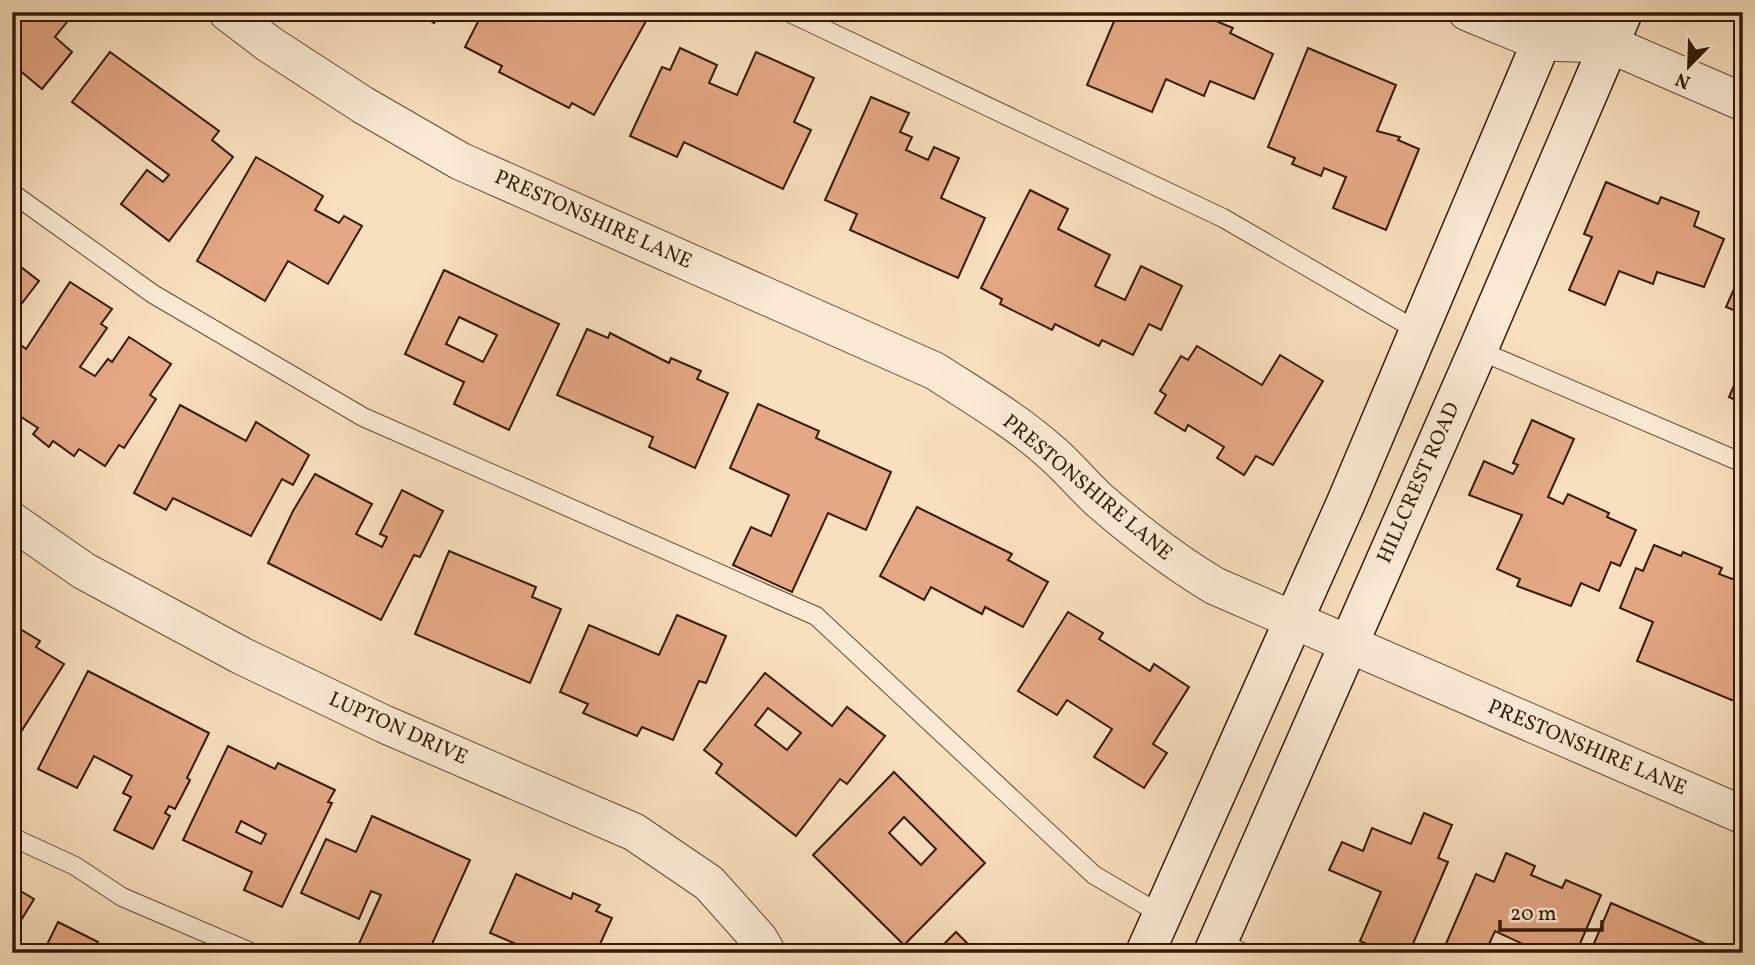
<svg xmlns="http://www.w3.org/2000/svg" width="1755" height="965" viewBox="0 0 1755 965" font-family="Vollkorn,serif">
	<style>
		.building { fill: #e4a884; stroke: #331b06; stroke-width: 2; fill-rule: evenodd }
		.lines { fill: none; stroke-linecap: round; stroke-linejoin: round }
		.lane-casing { stroke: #644c34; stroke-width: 20 }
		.street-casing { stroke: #644c34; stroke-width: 39 }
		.secondary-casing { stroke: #331b06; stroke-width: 41 }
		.lane { stroke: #faead4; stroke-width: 18 }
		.street { stroke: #faead4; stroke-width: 37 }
		.secondary { stroke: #faead4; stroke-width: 38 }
		.labels { text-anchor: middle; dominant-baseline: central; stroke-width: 5; stroke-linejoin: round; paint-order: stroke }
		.street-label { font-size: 21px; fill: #331b06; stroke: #faead4 }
	</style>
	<rect width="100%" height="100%" fill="#f8dfbd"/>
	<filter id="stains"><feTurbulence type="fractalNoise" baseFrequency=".00286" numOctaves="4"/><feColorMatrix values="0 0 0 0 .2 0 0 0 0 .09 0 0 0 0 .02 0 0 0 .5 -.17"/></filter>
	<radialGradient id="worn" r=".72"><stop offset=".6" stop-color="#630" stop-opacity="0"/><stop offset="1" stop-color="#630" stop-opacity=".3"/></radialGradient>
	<g class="building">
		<polygon points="12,12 55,12 67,22 55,37 72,52 42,89 12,64"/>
		<polygon points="417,12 441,12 434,23"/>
		<polygon points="483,12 572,12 577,15 578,12 651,12 594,115 572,103 569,108 499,72 502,66 465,47"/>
		<polygon points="1118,12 1214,12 1211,19 1233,28 1230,33 1273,54 1254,99 1210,81 1204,96 1166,79 1152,112 1087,85"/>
		<polygon points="680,48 717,65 709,83 737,95 756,52 814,78 794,122 811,130 783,189 684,142 677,157 630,136 662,67 670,70"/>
		<polygon points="1308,48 1396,85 1377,131 1400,137 1398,140 1419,149 1386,230 1333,208 1346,177 1324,168 1321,176 1292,164 1295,158 1268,147"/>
		<polygon points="110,52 219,131 212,140 233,157 169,241 121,204 147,170 163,182 169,175 72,102"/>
		<polygon points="871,97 909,113 900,132 912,137 906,150 928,160 934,147 959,158 941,198 985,218 958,278 850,230 857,214 825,200"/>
		<polygon points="256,157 323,196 315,210 339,223 344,216 362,226 328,284 288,261 265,301 197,261"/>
		<polygon points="1606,182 1658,204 1661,197 1699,212 1694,226 1724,239 1704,287 1657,272 1653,284 1619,271 1605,305 1569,290 1592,237 1584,234"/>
		<polygon points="1030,190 1068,209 1058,229 1110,255 1095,286 1125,300 1141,266 1182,286 1161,330 1149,324 1133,355 1102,340 1099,346 1055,324 1052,330 1000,304 1002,299 981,288"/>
		<polygon points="12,260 39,281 12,316"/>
		<polygon points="1743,269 1743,314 1726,307"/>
		<path d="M444,270L559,324L509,430L454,404L464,382L405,354ZM459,317L497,335L483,362L446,344Z"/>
		<polygon points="70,282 112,309 101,324 107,328 80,367 95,376 108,359 112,362 129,337 171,364 150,395 156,399 124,448 119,445 105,466 79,449 74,456 53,441 49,447 33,434 38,428 12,411 14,404 12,403 12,359 21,345 26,349"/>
		<polygon points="587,329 608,338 610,333 669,363 671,358 701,371 697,379 728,393 695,468 649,447 653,437 557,395"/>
		<polygon points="1197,346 1262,385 1280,355 1323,381 1273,465 1256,456 1244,475 1217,458 1224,447 1188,425 1185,431 1155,413 1166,395 1160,391 1181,356 1188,360"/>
		<polygon points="1743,365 1743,404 1729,397"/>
		<polygon points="758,404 819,431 816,438 891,472 866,530 828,513 792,592 733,565 751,527 771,536 789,495 730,468"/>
		<polygon points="180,405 246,441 256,422 309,455 293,485 282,479 251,536 173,498 166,510 134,493"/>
		<polygon points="1532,420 1574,439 1548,497 1563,504 1568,494 1609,513 1607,517 1636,530 1620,566 1611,562 1599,591 1581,583 1571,606 1517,586 1520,579 1497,569 1522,515 1469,495 1484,461 1513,474 1518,465 1513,463"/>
		<polygon points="315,474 372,504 356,534 382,547 387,537 380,534 402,490 443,511 420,557 414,555 381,620 268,563 293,511"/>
		<polygon points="917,507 1012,554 1008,560 1048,582 1023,627 985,607 982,614 931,587 924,600 880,576"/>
		<polygon points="1654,545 1681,556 1683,552 1722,568 1719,574 1743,583 1743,679 1734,701 1637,661 1653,622 1620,608 1636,568 1643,571"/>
		<polygon points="449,551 536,587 532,597 561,609 530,683 415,634"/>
		<polygon points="1068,612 1103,633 1099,639 1150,671 1154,664 1189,687 1153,744 1167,753 1144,788 1094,757 1112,729 1067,700 1057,715 1018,691"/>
		<polygon points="677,615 726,636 706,683 699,681 673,740 642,727 637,736 583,713 588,704 560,692 589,625 659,655"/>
		<polygon points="12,624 40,641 36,647 64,664 12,746"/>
		<polygon points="88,671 209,733 187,778 190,780 175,809 169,806 165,813 170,816 153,849 114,830 131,797 123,793 132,776 94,756 77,788 38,769"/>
		<path d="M765,673L832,726L847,707L885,736L847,784L840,779L796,836L716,773L722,764L704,750ZM768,708L801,733L787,750L755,725Z"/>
		<path d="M228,746L275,769L278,763L335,790L328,802L332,803L282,907L244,890L252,872L183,840ZM241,821L266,834L261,844L236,832Z"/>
		<path d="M894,772L985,863L904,945L813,855ZM904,817L936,849L921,865L889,833Z"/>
		<polygon points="1424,813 1452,825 1438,858 1448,862 1409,953 1387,953 1360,941 1381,892 1329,870 1342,842 1363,851 1372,828 1411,844"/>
		<polygon points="372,816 470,860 428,953 374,953 358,946 381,895 371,891 359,919 301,893 326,839 356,852"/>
		<polygon points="1506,853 1535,866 1531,875 1562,888 1566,880 1601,895 1576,953 1542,953 1495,931 1485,953 1442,953 1476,874 1494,882"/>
		<polygon points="516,874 571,899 573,893 600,905 596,911 612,918 596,953 518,953 521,946 490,933"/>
		<polygon points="12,886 34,899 12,935"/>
		<polygon points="1611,903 1720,950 1719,953 1590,953"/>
		<polygon points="58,922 98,942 92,953 43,953"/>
		<polygon points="956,932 977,953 935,953"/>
	</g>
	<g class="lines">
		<g class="lane-casing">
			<g id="lane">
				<polyline points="788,12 1223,218 1418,331"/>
				<polyline points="12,193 153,294 363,417 816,616 1094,875 1162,915"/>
				<polyline points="1478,350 1743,463"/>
				<polyline points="12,837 75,866 122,897 253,953"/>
				<polyline points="1218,941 1244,953"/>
			</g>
		</g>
		<g class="street-casing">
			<g id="street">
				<path d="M227,12L269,44L363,105L460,161L935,371C975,397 1018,422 1053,454C1069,468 1083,485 1099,500C1136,532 1173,561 1215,586L1743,815"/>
				<polyline points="1467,12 1540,42 1609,44"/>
				<polyline points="1576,12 1609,44 1743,102"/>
				<polyline points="12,521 84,571 242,656 384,724 634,832 709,883 759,939 767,953"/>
			</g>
		</g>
		<g class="secondary-casing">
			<g id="secondary">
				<polyline points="1145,953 1345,505 1554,12"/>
				<polyline points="1213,953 1478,350 1623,12"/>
			</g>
		</g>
		<use href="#lane" class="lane"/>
		<use href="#street" class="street"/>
		<use href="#secondary" class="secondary"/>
	</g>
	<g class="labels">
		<g class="street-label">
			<text transform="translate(593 220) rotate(24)">PRESTONSHIRE LANE</text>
			<text transform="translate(1419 483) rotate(-66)">HILLCREST ROAD</text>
			<text transform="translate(1087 488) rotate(40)">PRESTONSHIRE LANE</text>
			<text transform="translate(398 729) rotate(24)">LUPTON DRIVE</text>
			<text transform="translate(1587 748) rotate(23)">PRESTONSHIRE LANE</text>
		</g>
	</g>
	<rect width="1755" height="965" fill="none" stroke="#f8dfbd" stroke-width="42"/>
	<rect x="14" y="14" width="1727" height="937" fill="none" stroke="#331b06" stroke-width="3.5"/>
	<rect x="21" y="21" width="1713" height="923" fill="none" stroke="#331b06" stroke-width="2"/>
	<g transform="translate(1689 66) rotate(203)" stroke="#faead4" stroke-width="5" paint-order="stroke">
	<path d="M0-5L12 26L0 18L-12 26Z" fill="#331b06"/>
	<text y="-10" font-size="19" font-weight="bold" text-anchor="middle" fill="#331b06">N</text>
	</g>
	<path d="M1500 920v10h102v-10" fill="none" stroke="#331b06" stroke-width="3.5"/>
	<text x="1510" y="920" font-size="21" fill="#331b06" stroke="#faead4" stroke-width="5" paint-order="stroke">20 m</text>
	<rect width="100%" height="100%" filter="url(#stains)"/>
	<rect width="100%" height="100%" fill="url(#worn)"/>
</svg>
